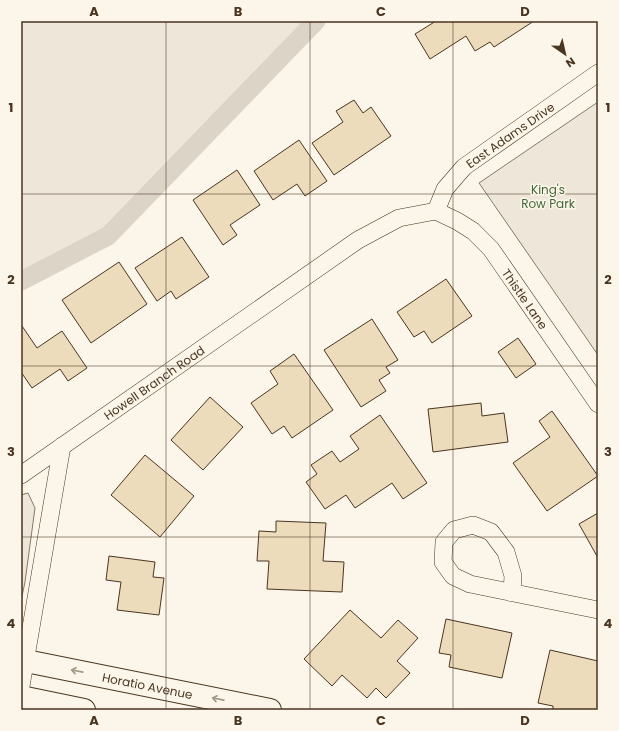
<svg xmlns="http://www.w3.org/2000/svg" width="619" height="731" viewBox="0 0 619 731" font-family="Poppins,sans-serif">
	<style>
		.green { fill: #ede6d9; stroke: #887966 }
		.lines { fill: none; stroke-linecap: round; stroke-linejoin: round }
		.canal { stroke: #dcd4c6; stroke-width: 19 }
		.building { fill: #ecdcbc; stroke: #4a3520 }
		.minor-casing { stroke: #4a3520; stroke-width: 18 }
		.secondary-casing { stroke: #4a3520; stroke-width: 24 }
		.minor { stroke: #fbf6e9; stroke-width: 17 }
		.secondary { stroke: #fbf6e9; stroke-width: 22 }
		.oneway { stroke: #a29684 }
		.grid { fill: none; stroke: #4a3520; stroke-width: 1; stroke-opacity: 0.55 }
		.labels { text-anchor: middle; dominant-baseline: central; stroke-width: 3; stroke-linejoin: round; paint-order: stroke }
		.street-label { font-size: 12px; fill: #4a3520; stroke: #fbf6e9 }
		.park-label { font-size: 12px; fill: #436837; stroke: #fbf6e9 }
		.neatline { fill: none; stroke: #4a3520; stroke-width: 1.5 }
		.grid-label { font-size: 13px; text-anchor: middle; font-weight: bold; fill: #4a3520 }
	</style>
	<rect width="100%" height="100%" fill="#fbf6e9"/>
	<g class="green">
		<polygon points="21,21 321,21 109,235 21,281"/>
		<polygon points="598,102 598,355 479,183"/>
		<polygon points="28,493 35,508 25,582 21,601 21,495"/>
	</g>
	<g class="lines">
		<polyline class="canal" points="21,281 108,236 316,21"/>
	</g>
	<g class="building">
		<polygon points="436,21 534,21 494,47 490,42 475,51 466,36 430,59 415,34"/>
		<polygon points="354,100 363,113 371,107 391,136 334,175 312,143 343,122 336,111"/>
		<polygon points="299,140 327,181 305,196 297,184 273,200 254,171"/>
		<polygon points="237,170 260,205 230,225 237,235 223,245 193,200"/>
		<polygon points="182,237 209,277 176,299 171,291 157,301 135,268"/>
		<polygon points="119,262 147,304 91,343 62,300"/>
		<polygon points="446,279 472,316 432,343 424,331 414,337 397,312"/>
		<polygon points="372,319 398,360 386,367 390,373 379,380 386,391 361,407 324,350"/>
		<polygon points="22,326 37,348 62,331 87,368 68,381 60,369 32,388 21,372 21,327"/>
		<polygon points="518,338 536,364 516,378 498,352"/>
		<polygon points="294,354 333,410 292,438 284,426 272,434 251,403 278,384 270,371"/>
		<polygon points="210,397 243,427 203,470 171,440"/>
		<polygon points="481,403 482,416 504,413 508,442 433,452 428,409"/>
		<polygon points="552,411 598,476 547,511 513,463 550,437 539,421"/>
		<polygon points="380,415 427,483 403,499 392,483 355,508 346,495 325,509 306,482 317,474 311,465 332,451 340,462 359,449 350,436"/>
		<polygon points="145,455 194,496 160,537 111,495"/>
		<polygon points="598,513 598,558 579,524"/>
		<polygon points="276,521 326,523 323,561 344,562 342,592 267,589 269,561 257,561 259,531 276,532"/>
		<polygon points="109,556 155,562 153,577 164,578 159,615 117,610 121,582 106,580"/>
		<polygon points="350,610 381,638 398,620 418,638 397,661 410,673 386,698 376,688 367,698 342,675 332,686 304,659"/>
		<polygon points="446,619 512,633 502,678 449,667 451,655 439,653"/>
		<polygon points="550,650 598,661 598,710 553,710 553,706 538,703"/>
	</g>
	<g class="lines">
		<g class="minor-casing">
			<g id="minor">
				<path id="s1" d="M436,211L457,221L473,231L491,249L598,404"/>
				<path id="s2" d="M436,211L445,189L464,167L598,73"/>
				<path id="s3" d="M21,475L358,240L399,218L436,211"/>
				<polyline points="512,593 513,576 506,552 491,532 473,525 454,530 444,542 443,562 453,576 470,584 598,610"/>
				<polyline points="21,686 62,446"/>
			</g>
		</g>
		<g class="secondary-casing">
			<g id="secondary">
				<path id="s4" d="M21,660L270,710"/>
				<polyline points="21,697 84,710"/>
			</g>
		</g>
		<use href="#minor" class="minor"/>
		<use href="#secondary" class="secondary"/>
	</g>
	<defs><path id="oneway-shaft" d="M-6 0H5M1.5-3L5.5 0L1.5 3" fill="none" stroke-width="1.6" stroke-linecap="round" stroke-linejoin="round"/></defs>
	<g class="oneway">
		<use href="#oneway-shaft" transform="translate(77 671) rotate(-169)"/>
		<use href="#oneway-shaft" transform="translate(218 699) rotate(-169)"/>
	</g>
	<path class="grid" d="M166,21V710M310,21V710M453,21V710M21,194H598M21,366H598M21,537H598"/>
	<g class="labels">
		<g class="street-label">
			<text stroke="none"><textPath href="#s2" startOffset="109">East Adams Drive</textPath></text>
			<text stroke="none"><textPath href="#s1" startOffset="128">Thistle Lane</textPath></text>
			<text stroke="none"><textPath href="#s3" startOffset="162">Howell Branch Road</textPath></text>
			<text stroke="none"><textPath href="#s4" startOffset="129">Horatio Avenue</textPath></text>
		</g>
		<g class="park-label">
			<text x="548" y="189">King's<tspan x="548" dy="14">Row Park</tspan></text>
		</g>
	</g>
	<rect width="619" height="731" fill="none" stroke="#fbf6e9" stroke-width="44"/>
	<g transform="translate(565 54) rotate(146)" stroke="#fbf6e9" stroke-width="3" paint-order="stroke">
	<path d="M0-3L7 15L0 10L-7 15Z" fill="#4a3520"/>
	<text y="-6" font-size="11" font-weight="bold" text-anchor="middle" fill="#4a3520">N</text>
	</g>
	<rect x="22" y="22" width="575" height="687" class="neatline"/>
	<g class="grid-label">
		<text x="94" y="16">A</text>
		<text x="238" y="16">B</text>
		<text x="381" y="16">C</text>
		<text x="525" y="16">D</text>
		<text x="11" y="112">1</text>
		<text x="608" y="112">1</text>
		<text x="11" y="284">2</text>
		<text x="608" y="284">2</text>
		<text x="11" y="456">3</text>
		<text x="608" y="456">3</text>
		<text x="11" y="628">4</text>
		<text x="608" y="628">4</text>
		<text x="94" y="725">A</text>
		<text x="238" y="725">B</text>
		<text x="381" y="725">C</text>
		<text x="525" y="725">D</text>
	</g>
</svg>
